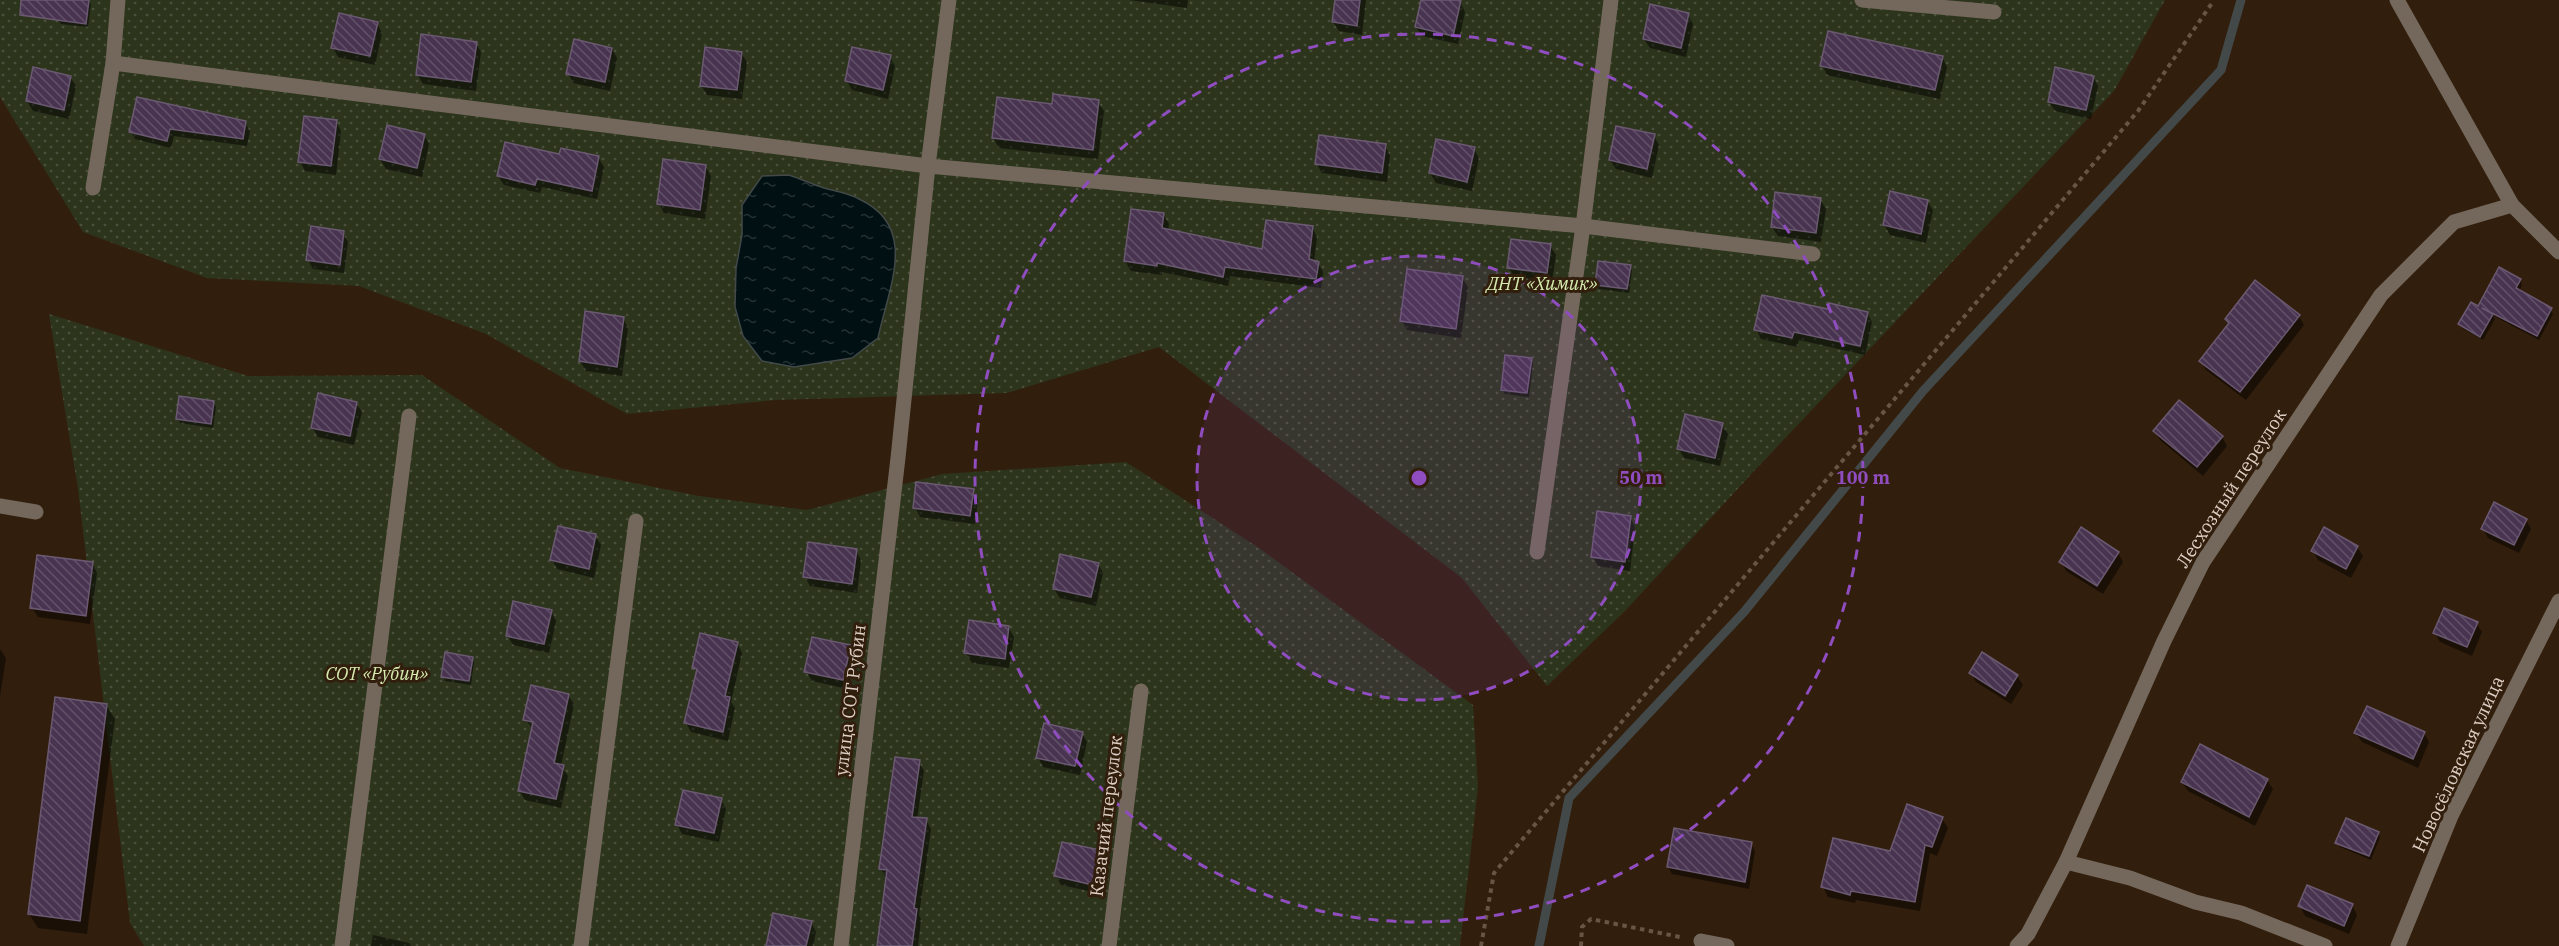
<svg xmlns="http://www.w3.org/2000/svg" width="2559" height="946" viewBox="0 0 2559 946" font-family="'IBM Plex Serif',serif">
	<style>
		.garden { fill: url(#garden-dots) }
		.water { fill: url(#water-ripples); stroke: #424948; stroke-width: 1.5 }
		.shadow { fill: #0007 }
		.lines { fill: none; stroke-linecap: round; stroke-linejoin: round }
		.stream { stroke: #424948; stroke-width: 9 }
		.building { fill: url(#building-back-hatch); stroke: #6a5971; stroke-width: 1.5 }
		.path { stroke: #675545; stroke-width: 4; stroke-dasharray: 4.5 4.5; stroke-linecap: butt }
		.minor { stroke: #73685b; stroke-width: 15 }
		.ring { fill: none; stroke: #8f4dc0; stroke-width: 3; stroke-dasharray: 10 8 }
		.labels { text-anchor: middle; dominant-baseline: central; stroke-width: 6; stroke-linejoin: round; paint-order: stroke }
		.park-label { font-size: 18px; font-style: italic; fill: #d7edb0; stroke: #321e0c }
		.street-label { font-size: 18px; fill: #ddcfc4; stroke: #321e0c }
		.centre { fill: #8f4dc0; stroke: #321e0c; stroke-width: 3 }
		.ring-label { font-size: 18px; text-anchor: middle; font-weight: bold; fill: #8f4dc0; stroke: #321e0c; stroke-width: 6; stroke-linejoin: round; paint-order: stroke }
	</style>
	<defs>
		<pattern id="garden-dots" width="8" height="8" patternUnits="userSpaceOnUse" patternTransform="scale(1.5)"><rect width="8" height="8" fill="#2c341c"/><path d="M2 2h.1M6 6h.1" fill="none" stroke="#4a503b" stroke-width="1.8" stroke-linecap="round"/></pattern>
		<pattern id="water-ripples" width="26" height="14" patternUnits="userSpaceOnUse" patternTransform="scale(1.5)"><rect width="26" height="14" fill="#001013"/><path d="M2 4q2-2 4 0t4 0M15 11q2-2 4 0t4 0" fill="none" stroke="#253234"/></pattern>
		<pattern id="building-back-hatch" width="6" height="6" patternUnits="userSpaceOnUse" patternTransform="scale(1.5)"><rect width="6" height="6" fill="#483450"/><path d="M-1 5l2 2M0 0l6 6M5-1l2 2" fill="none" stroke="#625068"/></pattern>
	</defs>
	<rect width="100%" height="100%" fill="#321e0c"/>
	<g class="garden">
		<polygon points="0,0 2165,0 2114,91 1756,469 1625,611 1547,686 1462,578 1159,347 1007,393 776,400 627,414 486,334 359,286 207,278 83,232 0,97"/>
		<polygon points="49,314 248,376 422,375 560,468 699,496 807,510 942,474 1126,462 1259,548 1473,705 1478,787 1460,946 144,946 130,923 78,489"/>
	</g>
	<path class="water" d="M789,175C801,179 812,184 824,188C835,191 849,193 859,199C920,227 888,289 878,338L852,358L794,367L762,361L743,336L735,307L736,268L742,235V205L762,176Z"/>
	<g class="shadow">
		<polygon points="61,0 88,0 91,4 88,27 61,24 58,20"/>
		<polygon points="1129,0 1188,0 1187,8"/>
		<polygon points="1336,0 1366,0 1362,35 1339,31 1333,22"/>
		<polygon points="1422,0 1460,2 1465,12 1458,44 1422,36 1416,27"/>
		<polygon points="1688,15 1693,24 1686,57 1650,48 1644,39"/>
		<polygon points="377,23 382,33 375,65 338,57 333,48"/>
		<polygon points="476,43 481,52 476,91 423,84 417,74"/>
		<polygon points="612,49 617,58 610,91 573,83 568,73"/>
		<polygon points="741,53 747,62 742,99 707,95 701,85"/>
		<polygon points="890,57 895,66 888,99 852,90 847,81"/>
		<polygon points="1942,57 1947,67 1940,99 1827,75 1822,65"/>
		<polygon points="70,77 76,86 69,119 33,111 27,101"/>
		<polygon points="2093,77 2098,86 2091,119 2055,111 2049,102"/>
		<polygon points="1098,102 1104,111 1098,159 999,148 993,138 1053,106"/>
		<polygon points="336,122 341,131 336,175 305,171 300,161"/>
		<polygon points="245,123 250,131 247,146 174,136 171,148 135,139 131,131"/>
		<polygon points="424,135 429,144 422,177 386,169 380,159"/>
		<polygon points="1654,136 1659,145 1652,178 1616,169 1610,160"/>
		<polygon points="1385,146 1390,155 1387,182 1322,173 1316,163"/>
		<polygon points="1474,149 1479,158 1472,191 1436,183 1430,173"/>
		<polygon points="560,155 598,157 604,167 597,199 542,187 540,193 504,185 498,176"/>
		<polygon points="705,166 711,176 705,219 664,213 659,204"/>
		<polygon points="1820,199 1826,209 1821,242 1778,236 1772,227"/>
		<polygon points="1927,201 1933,210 1926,243 1890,235 1884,225"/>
		<polygon points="1163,214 1169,224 1168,231 1263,251 1312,227 1317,237 1314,262 1318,263 1323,272 1321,288 1230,276 1228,286 1162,272 1162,275 1131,271 1125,261"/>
		<polygon points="343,233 348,242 344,273 313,269 308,260"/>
		<polygon points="1550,246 1556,255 1552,282 1514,277 1509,268"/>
		<polygon points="1630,266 1632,271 1629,293 1599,289 1596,284"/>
		<polygon points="1462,278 1468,287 1461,338 1407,330 1402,321"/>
		<polygon points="2520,280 2522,285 2519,292 2550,309 2553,314 2539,340 2492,315 2495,319 2483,340 2462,328 2460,324 2479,308"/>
		<polygon points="2256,282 2299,316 2304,325 2246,400 2206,370 2201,361 2230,325 2227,319"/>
		<polygon points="1829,311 1867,313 1872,322 1865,355 1799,340 1797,347 1761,339 1756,329"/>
		<polygon points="623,318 628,328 622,376 586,371 580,361"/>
		<polygon points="1531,360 1533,364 1529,397 1505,394 1502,389"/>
		<polygon points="213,402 216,407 213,428 180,423 178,419"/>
		<polygon points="356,403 362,412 354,445 318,437 312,427"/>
		<polygon points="1722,425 1728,434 1720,466 1684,458 1679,449"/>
		<polygon points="2155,431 2222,437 2227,446 2203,476 2160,440"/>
		<polygon points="973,491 978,500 975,524 920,517 915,507"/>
		<polygon points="1630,517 1635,527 1630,571 1598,566 1593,557"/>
		<polygon points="2526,520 2531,529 2519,553 2488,538 2483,529"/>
		<polygon points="595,536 601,545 594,578 557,569 552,560"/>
		<polygon points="2357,547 2363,556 2351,578 2318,560 2313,551"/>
		<polygon points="856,551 861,560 857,593 810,586 805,577"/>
		<polygon points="2118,553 2123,562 2103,594 2066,571 2061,562"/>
		<polygon points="92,563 97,573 90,624 38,617 32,608"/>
		<polygon points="1098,564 1103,573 1096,606 1060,598 1054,589"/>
		<polygon points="551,611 556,621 549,653 513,645 507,635"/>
		<polygon points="2476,623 2482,632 2472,656 2440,642 2435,633"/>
		<polygon points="1008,627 1014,637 1009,668 972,663 966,653"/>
		<polygon points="737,643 742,653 731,702 735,708 728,741 691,732 686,723 697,673 694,667"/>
		<polygon points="850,647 855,656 848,689 812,681 806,671"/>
		<polygon points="0,649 6,658 0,696"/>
		<polygon points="472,658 474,662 471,685 445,681 443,676"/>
		<polygon points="1971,673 2017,676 2023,685 2011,704 1976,682"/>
		<polygon points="568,695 574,704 561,766 568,776 561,808 525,800 519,790 533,729 525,719"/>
		<polygon points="106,705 115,719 87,934 38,928 29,914"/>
		<polygon points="1082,733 1087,742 1080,775 1043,767 1038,757"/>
		<polygon points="2356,733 2424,733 2429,742 2418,768 2362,742"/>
		<polygon points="919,762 924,771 917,819 926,820 931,829 919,915 921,919 918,946 879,946 886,878 881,869"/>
		<polygon points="2267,780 2273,789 2255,826 2188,791 2182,782"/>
		<polygon points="721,800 726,809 719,842 682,834 677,824"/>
		<polygon points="1942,819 1948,828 1937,856 1930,853 1920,911 1856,900 1855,903 1828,897 1823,887 1890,853"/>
		<polygon points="2378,833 2380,837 2371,860 2340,847 2337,843"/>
		<polygon points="1751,844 1755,851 1749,889 1672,874 1668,867"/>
		<polygon points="1099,851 1105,861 1098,893 1061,885 1056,876"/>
		<polygon points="2352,905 2357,915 2349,934 2305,916 2300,906"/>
		<polygon points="811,922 816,932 813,946 767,946"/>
		<polygon points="373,935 409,943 411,946 371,946"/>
	</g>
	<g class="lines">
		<polyline class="stream" points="1539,946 1569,798 1744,612 1923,391 2221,70 2241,0"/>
	</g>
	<g class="building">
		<polygon points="21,0 89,0 86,24 20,15"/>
		<polygon points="1335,0 1360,0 1357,26 1332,22"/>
		<polygon points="1421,0 1461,0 1453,36 1415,27"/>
		<polygon points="1650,4 1689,13 1681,48 1643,39"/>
		<polygon points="339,13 378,22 370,56 331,48"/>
		<polygon points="1828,31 1943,56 1935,90 1820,66"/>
		<polygon points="421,34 477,42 471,82 416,75"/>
		<polygon points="574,39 612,48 605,82 566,74"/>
		<polygon points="705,47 742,52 737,90 700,86"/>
		<polygon points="852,47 891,55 883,90 845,81"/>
		<polygon points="33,67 71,76 64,110 26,101"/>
		<polygon points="2055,67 2094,76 2086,110 2048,102"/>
		<polygon points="1053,94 1099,100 1093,150 992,138 997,97 1052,104"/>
		<polygon points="137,97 246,121 243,139 170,129 167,141 129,132"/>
		<polygon points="304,116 337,120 331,166 298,162"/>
		<polygon points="387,125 425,134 417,168 379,159"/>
		<polygon points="1616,126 1655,134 1647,169 1609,160"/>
		<polygon points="1319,135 1386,144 1382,173 1315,164"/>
		<polygon points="1436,139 1475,147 1467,182 1429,173"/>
		<polygon points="505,142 559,154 561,148 599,156 592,191 537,179 535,185 497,176"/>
		<polygon points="663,159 706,165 700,210 657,204"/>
		<polygon points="1890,191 1928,200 1921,234 1883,225"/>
		<polygon points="1775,192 1821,198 1816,233 1771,227"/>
		<polygon points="1131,209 1164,213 1162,228 1262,249 1266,220 1313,226 1309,259 1319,262 1316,279 1225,267 1223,277 1157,263 1157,266 1124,261"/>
		<polygon points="311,226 344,231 340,265 306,260"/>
		<polygon points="1511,239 1551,244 1547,273 1507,268"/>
		<polygon points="1598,261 1631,265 1627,289 1595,285"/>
		<polygon points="2499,267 2521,279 2516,288 2552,308 2537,336 2482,308 2493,314 2480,337 2458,324 2471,302 2478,306"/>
		<polygon points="1407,269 1463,276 1456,329 1400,321"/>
		<polygon points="2255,280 2300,315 2240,392 2199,361 2229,323 2225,319"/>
		<polygon points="1762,295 1828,309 1829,303 1868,312 1860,346 1794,332 1792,338 1754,330"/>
		<polygon points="585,311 624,317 617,367 579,361"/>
		<polygon points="1505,355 1532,358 1527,393 1501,390"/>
		<polygon points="318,393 357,402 350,436 311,428"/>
		<polygon points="179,396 214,401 211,424 176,419"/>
		<polygon points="2179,400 2223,436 2197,467 2153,431"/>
		<polygon points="1685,414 1723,423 1715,458 1677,449"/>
		<polygon points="916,482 974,489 970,516 913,508"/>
		<polygon points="2494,502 2527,519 2514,545 2481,529"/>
		<polygon points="1597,511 1631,516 1625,562 1591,557"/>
		<polygon points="558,526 596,534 589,569 550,560"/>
		<polygon points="2081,527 2119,552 2097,586 2059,562"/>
		<polygon points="2324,527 2358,546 2346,569 2311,551"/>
		<polygon points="808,542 857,549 852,584 803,577"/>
		<polygon points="1060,554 1099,563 1091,597 1053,589"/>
		<polygon points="37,555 93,562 86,616 30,608"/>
		<polygon points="513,601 552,610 544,644 506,636"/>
		<polygon points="2444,608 2478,622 2467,647 2433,633"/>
		<polygon points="969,620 1009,626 1005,659 964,653"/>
		<polygon points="700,633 738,642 725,696 730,697 723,732 684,723 697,669 692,668"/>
		<polygon points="812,637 851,645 843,680 804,672"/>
		<polygon points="445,652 473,657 469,681 441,677"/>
		<polygon points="1982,652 2018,675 2005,696 1969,673"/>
		<polygon points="531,685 569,694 554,763 564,765 556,799 518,791 533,722 523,720"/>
		<polygon points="55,697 107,704 80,921 28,914"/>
		<polygon points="2367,706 2425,732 2413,759 2354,733"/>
		<polygon points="1044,723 1083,732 1075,766 1036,758"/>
		<polygon points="2200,744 2268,779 2249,817 2181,782"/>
		<polygon points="895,757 920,760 912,817 927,818 914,908 917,909 912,946 877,946 887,870 879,869"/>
		<polygon points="683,790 722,798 714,833 675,825"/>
		<polygon points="1907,804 1943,817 1932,847 1925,845 1915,902 1851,891 1850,895 1821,887 1833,838 1890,851"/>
		<polygon points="2346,818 2379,832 2369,856 2335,843"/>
		<polygon points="1674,828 1752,842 1745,882 1667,867"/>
		<polygon points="1062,842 1100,850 1093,885 1054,876"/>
		<polygon points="2307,885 2353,904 2344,926 2298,906"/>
		<polygon points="773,913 812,921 806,946 766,946"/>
	</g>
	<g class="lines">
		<g class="path">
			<polyline points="1481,946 1494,873 2138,111 2212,3 2211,0"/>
			<polyline points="1581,946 1582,927 1591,919 1680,937"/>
		</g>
		<g class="minor">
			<polyline points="1862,0 1994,12"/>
			<polyline points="2397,0 2512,205 2559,252"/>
			<polyline points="113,63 928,166 1583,226 1813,254"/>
			<polyline points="93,188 113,63 118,0"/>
			<polyline points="0,506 36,512"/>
			<polyline points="1537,552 1583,226 1611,0"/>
			<polyline points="2066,862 2164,641 2203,562 2381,295 2454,222 2512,205"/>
			<polyline points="1701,941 1727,946"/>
			<polyline points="342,946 409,416"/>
			<polyline points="581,946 636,521"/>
			<polyline points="841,946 898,458 928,166 949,0"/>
			<polyline points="1109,946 1141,691"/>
			<polyline points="2017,946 2028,934 2066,862 2130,878 2195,902 2241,913 2325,946"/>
			<polyline points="2398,946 2451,816 2559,601"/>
		</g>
	</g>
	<circle cx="1419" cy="478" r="222" fill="#8f4dc0" fill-opacity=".12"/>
	<g class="ring">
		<circle cx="1419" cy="478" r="222"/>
		<circle cx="1419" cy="478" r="444"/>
	</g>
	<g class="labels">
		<g class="park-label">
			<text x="1542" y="283">ДНТ «Химик»</text>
			<text x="377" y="673">СОТ «Рубин»</text>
		</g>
		<g class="street-label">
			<text transform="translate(2231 488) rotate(-57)">Лесхозный переулок</text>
			<text transform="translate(850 700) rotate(-83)">улица СОТ Рубин</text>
			<text transform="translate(2458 764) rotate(-65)">Новосёловская улица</text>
			<text transform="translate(1106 816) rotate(-83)">Казачий переулок</text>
		</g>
	</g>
	<circle cx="1419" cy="478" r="9" class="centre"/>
	<g class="ring-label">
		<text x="1641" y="484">50 m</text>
		<text x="1863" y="484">100 m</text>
	</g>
</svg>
